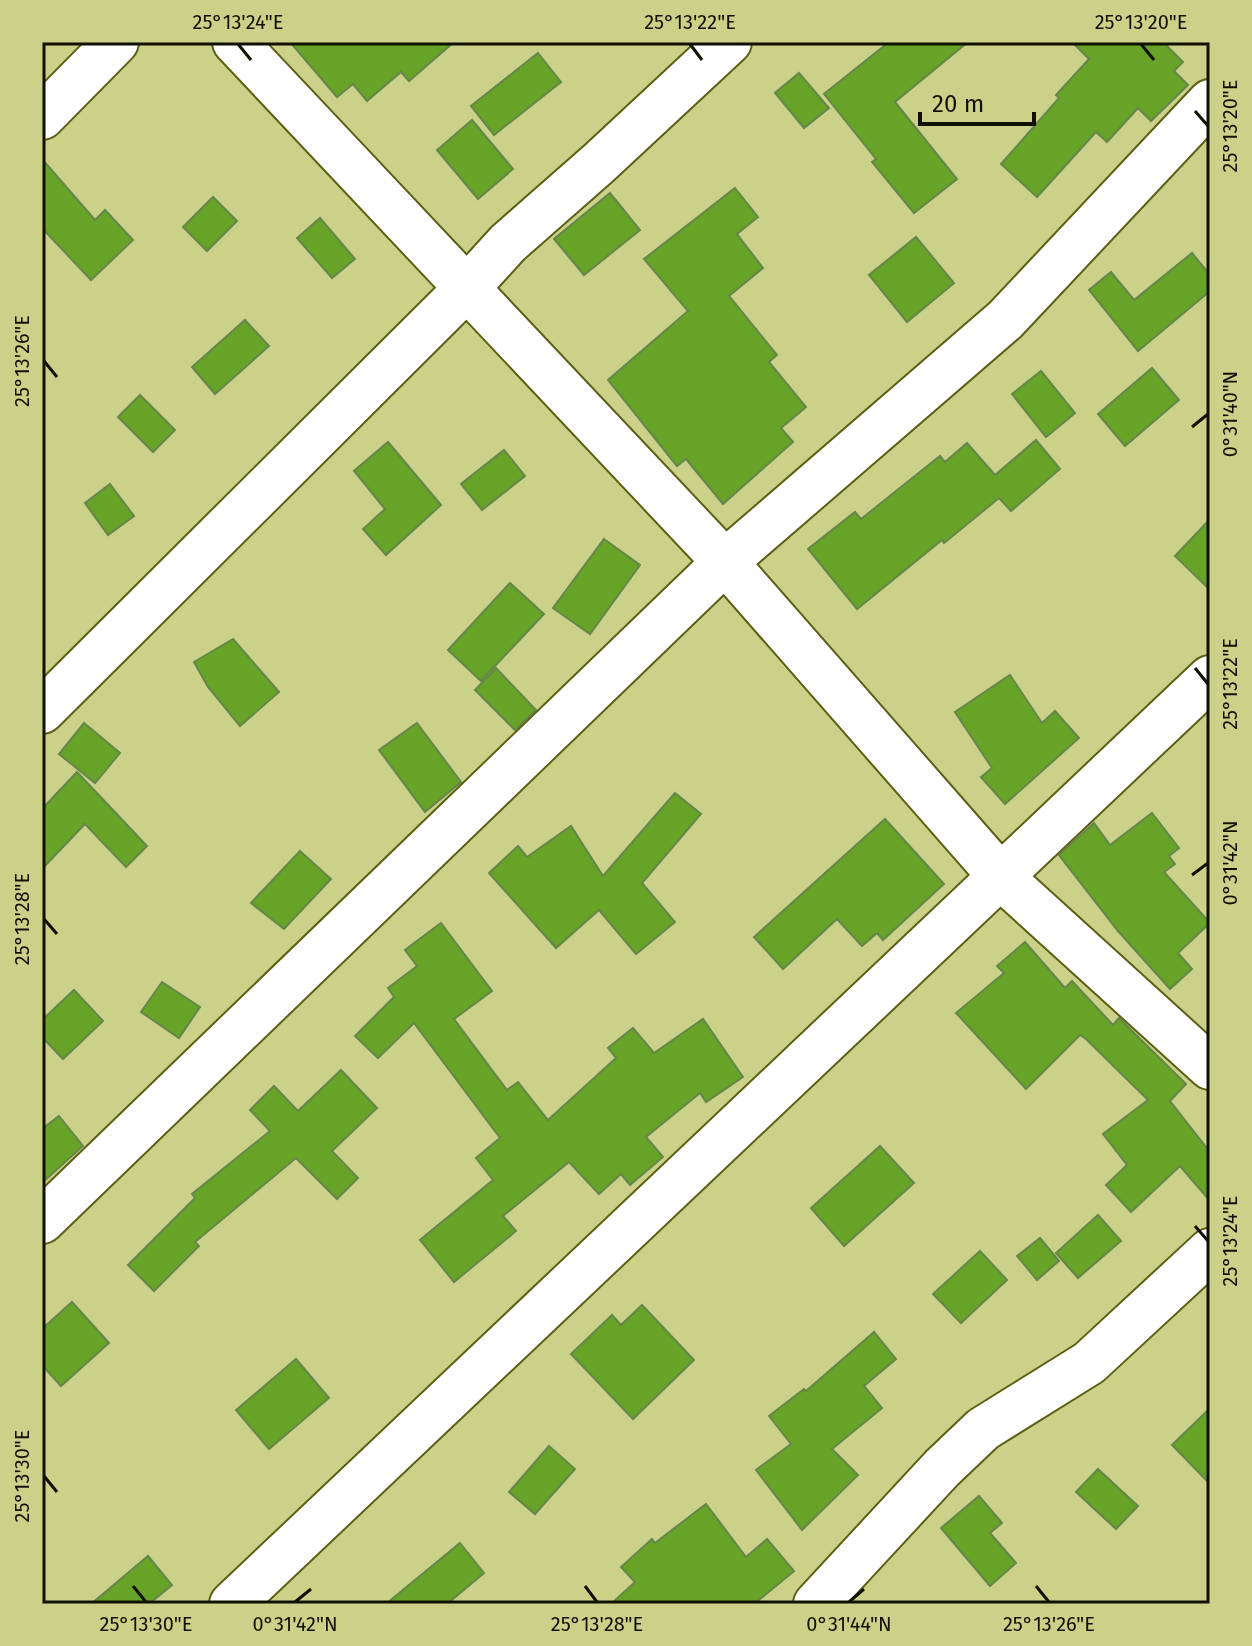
<svg xmlns="http://www.w3.org/2000/svg" width="1252" height="1646" viewBox="0 0 1252 1646" font-family="'Fira Sans',sans-serif">
	<style>
		.building { fill: #67a327; stroke: #65864a; stroke-width: 2 }
		.lines { fill: none; stroke-linecap: round; stroke-linejoin: round }
		.minor-casing { stroke: #5c5f14; stroke-width: 48 }
		.minor { stroke: #fff; stroke-width: 44 }
		.ticks { fill: none; stroke: #101100; stroke-width: 3 }
		.neatline { fill: none; stroke: #101100; stroke-width: 3 }
		.ticks-label { font-size: 20px; text-anchor: middle; fill: #101100 }
	</style>
	<rect width="100%" height="100%" fill="#cbd188"/>
	<g class="building">
		<polygon points="290,42 454,42 409,81 401,72 367,101 353,84 337,97"/>
		<polygon points="889,42 968,42 895,102 957,179 914,213 872,162 876,159 824,94"/>
		<polygon points="1072,42 1163,42 1183,62 1174,71 1188,85 1151,121 1138,108 1107,142 1096,132 1037,197 1001,164 1059,98 1056,95 1089,59"/>
		<polygon points="538,53 561,82 494,135 471,106"/>
		<polygon points="799,73 829,108 804,128 775,93"/>
		<polygon points="472,120 513,169 478,199 437,150"/>
		<polygon points="42,159 95,220 105,210 133,240 91,280 42,228"/>
		<polygon points="735,188 758,217 737,234 763,268 729,296 777,355 769,362 806,407 781,428 793,442 723,504 686,459 677,466 608,380 688,311 644,259"/>
		<polygon points="610,193 640,230 584,275 554,239"/>
		<polygon points="213,197 237,221 207,251 183,227"/>
		<polygon points="320,218 355,259 332,278 297,238"/>
		<polygon points="916,237 954,283 907,322 869,275"/>
		<polygon points="1192,253 1210,275 1210,291 1138,351 1089,290 1111,272 1134,300"/>
		<polygon points="245,320 269,346 215,394 192,367"/>
		<polygon points="1152,368 1179,400 1125,446 1098,414"/>
		<polygon points="1041,371 1075,413 1046,437 1012,394"/>
		<polygon points="140,395 175,430 153,452 118,417"/>
		<polygon points="1036,440 1060,469 1011,511 999,498 944,543 942,540 857,609 808,549 855,512 861,519 940,456 945,462 967,443 995,475"/>
		<polygon points="388,442 441,505 386,555 363,529 385,509 354,471"/>
		<polygon points="504,450 525,476 482,510 461,484"/>
		<polygon points="110,484 134,516 108,535 85,503"/>
		<polygon points="1210,519 1210,590 1175,556"/>
		<polygon points="604,539 640,565 590,634 553,608"/>
		<polygon points="510,583 544,614 481,681 448,650"/>
		<polygon points="233,639 279,692 240,726 208,687 194,662"/>
		<polygon points="496,668 536,710 515,730 475,690"/>
		<polygon points="1010,675 1042,723 1055,711 1079,738 1005,804 981,777 992,768 955,712"/>
		<polygon points="84,723 120,753 95,783 59,754"/>
		<polygon points="417,723 461,782 425,812 379,750"/>
		<polygon points="77,772 147,846 126,867 85,824 42,869 42,809"/>
		<polygon points="675,793 701,814 642,883 675,922 636,954 599,910 556,948 489,873 518,846 527,857 571,826 603,876"/>
		<polygon points="1152,813 1179,848 1169,856 1175,864 1164,872 1210,923 1178,953 1192,969 1170,989 1118,931 1059,855 1094,823 1110,845"/>
		<polygon points="885,819 944,884 883,940 877,933 862,946 837,919 783,969 754,937"/>
		<polygon points="300,851 331,879 284,929 251,903"/>
		<polygon points="441,923 492,991 454,1019 507,1090 518,1082 548,1120 616,1058 608,1048 633,1028 654,1053 703,1019 743,1077 706,1102 700,1093 646,1137 663,1157 630,1185 621,1174 599,1194 569,1162 503,1216 516,1231 454,1282 420,1240 493,1180 476,1158 500,1138 414,1023 378,1058 355,1036 394,997 388,988 417,966 405,950"/>
		<polygon points="1025,942 1065,988 1072,981 1113,1025 1119,1018 1186,1084 1170,1101 1210,1152 1210,1201 1180,1166 1131,1212 1106,1185 1127,1165 1103,1134 1148,1100 1086,1039 1080,1035 1026,1089 956,1013 1004,973 997,966"/>
		<polygon points="162,982 200,1007 179,1038 141,1012"/>
		<polygon points="74,990 103,1021 63,1059 42,1037 42,1020"/>
		<polygon points="341,1070 377,1108 332,1151 358,1178 337,1199 296,1158 195,1242 199,1246 154,1291 128,1265 195,1198 192,1194 270,1131 250,1110 274,1086 298,1111"/>
		<polygon points="59,1116 83,1146 42,1183 42,1129"/>
		<polygon points="880,1146 914,1183 844,1246 811,1208"/>
		<polygon points="1098,1215 1121,1241 1078,1278 1056,1253"/>
		<polygon points="1040,1238 1059,1261 1037,1280 1017,1256"/>
		<polygon points="980,1251 1007,1280 961,1323 933,1294"/>
		<polygon points="72,1302 109,1343 61,1386 42,1365 42,1329"/>
		<polygon points="642,1305 694,1360 633,1419 571,1354 612,1315 621,1325"/>
		<polygon points="874,1332 896,1359 864,1386 882,1408 832,1449 858,1475 802,1530 756,1470 791,1444 769,1416 804,1389 806,1391"/>
		<polygon points="296,1359 329,1398 269,1449 236,1410"/>
		<polygon points="1210,1408 1210,1484 1172,1445"/>
		<polygon points="549,1446 575,1469 535,1514 509,1492"/>
		<polygon points="1098,1469 1138,1506 1116,1529 1076,1492"/>
		<polygon points="979,1496 1002,1523 990,1533 1016,1563 990,1586 941,1528"/>
		<polygon points="706,1504 746,1557 767,1539 794,1571 754,1604 611,1604 635,1582 621,1567 652,1539 655,1543"/>
		<polygon points="460,1543 484,1573 447,1604 386,1604"/>
		<polygon points="148,1556 172,1585 149,1604 91,1604"/>
	</g>
	<g class="lines">
		<g class="minor-casing">
			<g id="minor">
				<polyline points="235,42 725,562 1002,878 1210,1067"/>
				<polyline points="42,117 116,42"/>
				<polyline points="42,711 467,288 508,243 599,163 729,42"/>
				<polyline points="42,1221 725,562 1005,320 1210,102"/>
				<polyline points="232,1604 1210,678"/>
				<polyline points="816,1604 942,1468 983,1429 1089,1363 1210,1251"/>
			</g>
		</g>
		<use href="#minor" class="minor"/>
	</g>
	<path class="ticks" d="M238,44L251,60M690,44L702,60M1141,44L1154,60M1195,111L1208,126M44,361L57,377M1192,427L1208,414M1195,668L1208,684M1192,875L1208,863M44,919L57,934M1195,1226L1208,1241M44,1476L57,1492M133,1586L146,1602M585,1586L597,1602M1036,1586L1049,1602M295,1602L311,1589M849,1602L864,1589"/>
	<rect width="1252" height="1646" fill="none" stroke="#cbd188" stroke-width="88"/>
	<path d="M920 112v12h114v-12" fill="none" stroke="#101100" stroke-width="4"/>
	<text x="932" y="112" font-size="24" fill="#101100" stroke="#cbd188" stroke-width="6" paint-order="stroke">20 m</text>
	<rect x="44" y="44" width="1164" height="1558" class="neatline"/>
	<g class="ticks-label">
		<text x="238" y="29">25°13'24"E</text>
		<text x="690" y="29">25°13'22"E</text>
		<text x="1141" y="29">25°13'20"E</text>
		<text transform="translate(1230 126) rotate(-90)" y="7">25°13'20"E</text>
		<text transform="translate(22 361) rotate(-90)" y="7">25°13'26"E</text>
		<text transform="translate(1230 414) rotate(-90)" y="7">0°31'40"N</text>
		<text transform="translate(1230 684) rotate(-90)" y="7">25°13'22"E</text>
		<text transform="translate(1230 863) rotate(-90)" y="7">0°31'42"N</text>
		<text transform="translate(22 919) rotate(-90)" y="7">25°13'28"E</text>
		<text transform="translate(1230 1241) rotate(-90)" y="7">25°13'24"E</text>
		<text transform="translate(22 1476) rotate(-90)" y="7">25°13'30"E</text>
		<text x="146" y="1631">25°13'30"E</text>
		<text x="295" y="1631">0°31'42"N</text>
		<text x="597" y="1631">25°13'28"E</text>
		<text x="849" y="1631">0°31'44"N</text>
		<text x="1049" y="1631">25°13'26"E</text>
	</g>
</svg>
